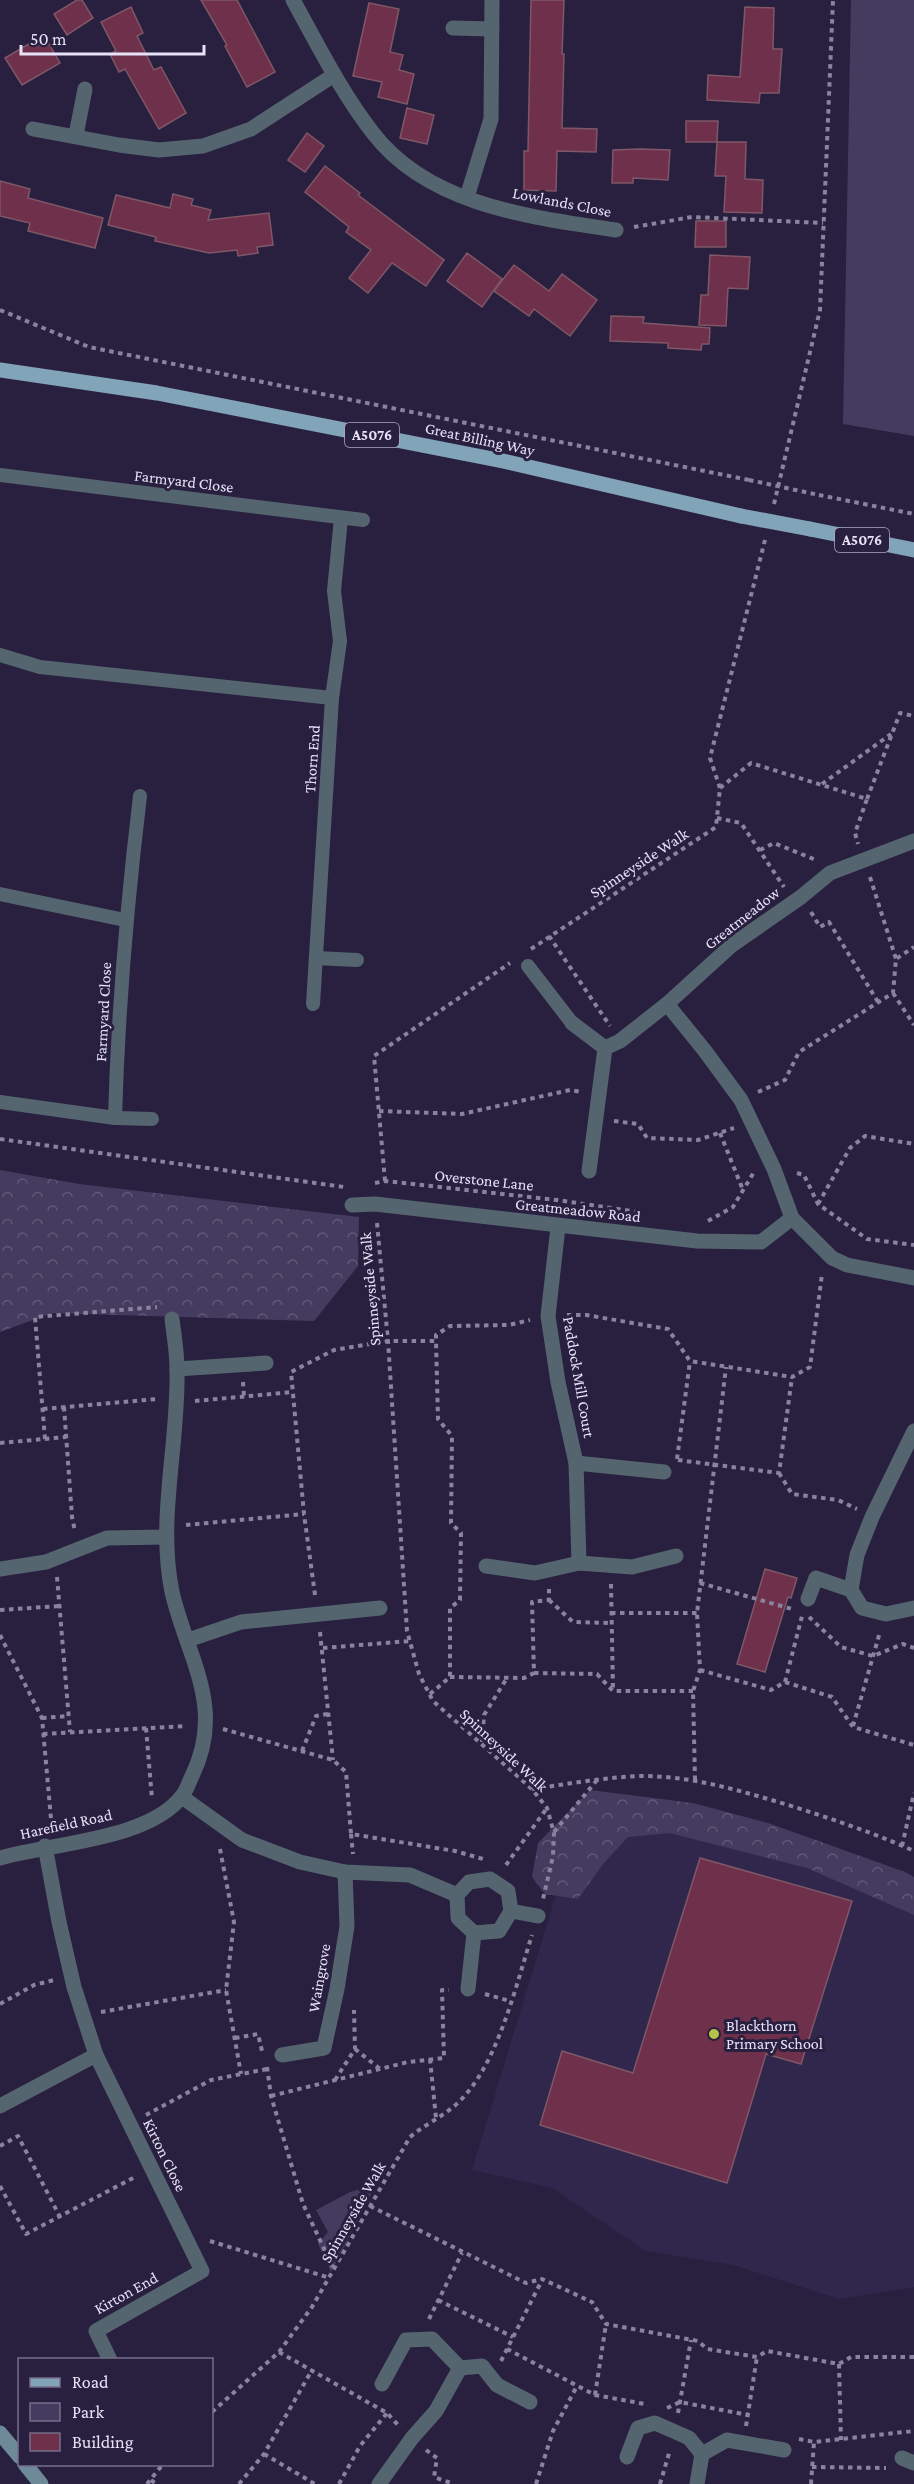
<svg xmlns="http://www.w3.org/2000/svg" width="914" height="2484" viewBox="0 0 914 2484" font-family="'Crimson Pro',serif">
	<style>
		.built { fill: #31274d }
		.forest { fill: url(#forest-crowns) }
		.park { fill: #443c5f }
		.building { fill: #6e304b; stroke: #7f5766; stroke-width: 1.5 }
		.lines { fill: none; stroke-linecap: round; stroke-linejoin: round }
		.path { stroke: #89839d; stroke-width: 4; stroke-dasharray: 4.5 4.5; stroke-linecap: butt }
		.lane { stroke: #55656f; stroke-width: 14 }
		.street { stroke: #55656f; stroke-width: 15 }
		.secondary { stroke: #6e8998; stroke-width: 15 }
		.primary { stroke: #81a4b8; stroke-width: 15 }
		.path-bridge { stroke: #89839d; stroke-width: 4; stroke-dasharray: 4.5 4.5; stroke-linecap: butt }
		.primary-bridge { stroke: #81a4b8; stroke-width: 15 }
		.poi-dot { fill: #b6c148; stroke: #292040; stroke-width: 2 }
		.labels { text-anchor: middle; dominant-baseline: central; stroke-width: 6; stroke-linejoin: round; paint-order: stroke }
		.shield { fill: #292040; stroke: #ada8c0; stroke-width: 1.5 }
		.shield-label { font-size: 15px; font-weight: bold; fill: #e6e2f7 }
		.street-label { font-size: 16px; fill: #e6e2f7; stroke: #292040 }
		.poi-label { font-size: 16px; fill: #e6e2f7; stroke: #292040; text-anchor: start }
	</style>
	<defs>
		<pattern id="forest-crowns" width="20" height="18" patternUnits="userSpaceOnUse" patternTransform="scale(1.5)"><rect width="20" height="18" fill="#443c5f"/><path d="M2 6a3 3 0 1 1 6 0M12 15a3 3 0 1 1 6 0" fill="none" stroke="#5f5877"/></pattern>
	</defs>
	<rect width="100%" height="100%" fill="#292040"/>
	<polygon class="built" points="614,1806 914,1893 914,2287 839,2299 734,2265 646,2251 552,2188 472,2170 555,1898"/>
	<g class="forest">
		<polygon points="0,1170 79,1184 359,1217 358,1266 314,1321 52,1313 0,1332"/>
		<polygon points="590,1790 693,1803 771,1824 905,1872 914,1877 914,1915 807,1868 670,1833 628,1837 603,1864 578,1899 545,1894 532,1877 538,1843"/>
	</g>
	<g class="park">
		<polygon points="851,0 914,0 914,436 843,424"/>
		<polygon points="376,2185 331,2272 318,2244 328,2232 316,2210 350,2192"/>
	</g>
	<g class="building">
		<polygon points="77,0 82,0 93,18 67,35 54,14"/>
		<polygon points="201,0 237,0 275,72 247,87 225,46 227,45"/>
		<polygon points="531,0 564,0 562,54 564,54 562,128 597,129 596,152 557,151 556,191 524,190 524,151 528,151"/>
		<polygon points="369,3 399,9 390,52 403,55 399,70 414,74 407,104 378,97 382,82 353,76"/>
		<polygon points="131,7 143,33 137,36 154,70 161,67 186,113 159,129 125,69 119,72 110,54 116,51 101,22"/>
		<polygon points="745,7 774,8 773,49 782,49 779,93 760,93 759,103 707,100 708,75 740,77"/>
		<polygon points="44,35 60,63 22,85 5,58"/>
		<polygon points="407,108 434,115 427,144 400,138"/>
		<polygon points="686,121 718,121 717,142 686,142"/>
		<polygon points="307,133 324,146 305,172 288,160"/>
		<polygon points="717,142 746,142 745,179 763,180 762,213 724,212 726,176 715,176"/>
		<polygon points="640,149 670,150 668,180 633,178 633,183 612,183 613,150"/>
		<polygon points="325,166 360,193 358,195 444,260 426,286 392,263 368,293 349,278 371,250 346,232 349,227 305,192"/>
		<polygon points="0,181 30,189 28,198 103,218 95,248 28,231 30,223 0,216"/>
		<polygon points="173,194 193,199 191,205 211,210 208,220 269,213 273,245 257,247 258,253 238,256 237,250 209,253 155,241 156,237 108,225 116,195 170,208"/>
		<polygon points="696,221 726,221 726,247 695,247"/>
		<polygon points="467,253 502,279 482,307 447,281"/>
		<polygon points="710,255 750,257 748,289 728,288 726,326 699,325 701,295 708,295"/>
		<polygon points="514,265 549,291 562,274 597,300 570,336 534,309 529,316 494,291"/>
		<polygon points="611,316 644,317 643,323 710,328 709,344 702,344 701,350 668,348 668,343 610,341"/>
		<polygon points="765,1569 797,1578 791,1598 788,1597 765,1672 737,1664"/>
		<polygon points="700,1858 852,1901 801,2064 766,2054 727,2183 540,2125 562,2051 633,2073"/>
	</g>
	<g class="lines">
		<g class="path">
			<polyline points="634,227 692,217 823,223"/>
			<polyline points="0,310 89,347 749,480"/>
			<polyline points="819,495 914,514"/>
			<polyline points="774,504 820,310 833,0"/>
			<polyline points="822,784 891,734"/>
			<polyline points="720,788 751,763 867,799 855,833 858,844"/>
			<polyline points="867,799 900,713 914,716"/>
			<polyline points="717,818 741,823 784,887"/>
			<polyline points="760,850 774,843 816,860"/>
			<polyline points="870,877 896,959"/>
			<polyline points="811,912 820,927 829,922 878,1002"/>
			<polyline points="549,936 610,1026"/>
			<polyline points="531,949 716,827 720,788 710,758 765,540"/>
			<polyline points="893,993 914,1025"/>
			<polyline points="758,1092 785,1080 799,1052 893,993 896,959 914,947"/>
			<polyline points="379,1111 462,1114 570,1090 582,1092"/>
			<polyline points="614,1121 638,1124 647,1138 698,1140 734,1128"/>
			<polyline points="720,1133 743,1190"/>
			<polyline points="0,1139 344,1187"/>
			<polyline points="797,1173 804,1175 818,1204 867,1239 914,1245"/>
			<polyline points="385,1181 374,1056 510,963"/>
			<polyline points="375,1183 385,1181 557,1200 638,1212"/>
			<polyline points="818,1204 850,1148 865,1136 914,1144"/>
			<polyline points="708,1221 733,1207 754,1172"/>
			<polyline points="377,1223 388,1341 407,1631 419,1674 433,1701 532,1789 547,1808 554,1833 553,1856 543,1899"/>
			<polyline points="567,1315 586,1315 668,1329 690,1361 792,1377 810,1367 822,1274"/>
			<polyline points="243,1382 244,1397"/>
			<polyline points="195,1401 293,1392"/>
			<polyline points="64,1407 72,1517 75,1531"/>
			<polyline points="43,1409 157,1399"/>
			<polyline points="45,1439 35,1317 157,1307"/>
			<polyline points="0,1443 66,1437"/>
			<polyline points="677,1459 690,1361"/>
			<polyline points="678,1460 779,1473 792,1377"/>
			<polyline points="779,1473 792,1494 838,1500 857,1509"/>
			<polyline points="186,1525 304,1514"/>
			<polyline points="57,1577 70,1732"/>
			<polyline points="700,1583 792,1609"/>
			<polyline points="611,1584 613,1690"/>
			<polyline points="315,1595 304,1514 291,1372 334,1350 388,1341 436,1341 436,1335 450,1326 509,1325 530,1320"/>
			<polyline points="549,1600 573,1622 611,1623"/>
			<polyline points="0,1610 60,1606"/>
			<polyline points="611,1613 697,1613"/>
			<polyline points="809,1617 841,1647 873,1656 903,1644 914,1648"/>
			<polyline points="320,1632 333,1760"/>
			<polyline points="0,1635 42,1718 52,1830"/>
			<polyline points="323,1648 410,1641"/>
			<polyline points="700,1670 771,1690 785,1682 832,1697 853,1727 914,1745"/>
			<polyline points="534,1673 597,1674 613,1691 693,1691"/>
			<polyline points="450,1677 524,1678 534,1673 532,1602 549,1600 549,1589"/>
			<polyline points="785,1682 802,1616"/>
			<polyline points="430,1694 450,1677 450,1608 460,1600 461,1533 451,1523 452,1436 438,1419 436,1341"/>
			<polyline points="42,1718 69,1716"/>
			<polyline points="853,1726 880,1632"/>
			<polyline points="146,1728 152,1799"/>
			<polyline points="223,1729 333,1760 346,1772 351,1834 455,1851 483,1859"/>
			<polyline points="43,1734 186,1726"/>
			<polyline points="482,1742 484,1715 507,1678"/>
			<polyline points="302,1751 316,1716 328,1714"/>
			<polyline points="695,1780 693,1691 700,1670 697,1613 726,1367"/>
			<path d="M532,1789C568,1784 605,1777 642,1776C691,1776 738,1790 785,1804C829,1818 872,1832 914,1851"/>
			<polyline points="554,1832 597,1780"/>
			<polyline points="351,1834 353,1854"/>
			<polyline points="902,1846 914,1793"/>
			<polyline points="220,1849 234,1922 226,1990 241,2074"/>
			<polyline points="506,1865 547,1808"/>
			<polyline points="485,1994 510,2001"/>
			<polyline points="0,2004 34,1985 54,1980"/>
			<polyline points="101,2012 226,1990"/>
			<polyline points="235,2038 258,2034 262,2051"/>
			<polyline points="355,2049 380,2069"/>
			<polyline points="430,2059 436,2118"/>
			<polyline points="267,2067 271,2096 303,2204 334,2270"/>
			<polyline points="335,2080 355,2049 354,2010"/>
			<polyline points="271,2096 408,2062 444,2058 442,1990 449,1990"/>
			<polyline points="146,2115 211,2080 267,2069"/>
			<polyline points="0,2146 18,2136 60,2217"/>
			<polyline points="0,2186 26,2234 135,2177"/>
			<polyline points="370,2206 526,2283 542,2279 592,2302 606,2324 698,2341 707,2349 757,2357 767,2351 839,2364 851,2357 914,2357"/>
			<polyline points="210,2241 330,2278"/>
			<polyline points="438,2300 513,2337"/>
			<polyline points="429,2319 462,2253"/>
			<polyline points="507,2349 595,2395 645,2404"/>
			<polyline points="279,2352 387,2413 398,2425"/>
			<polyline points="501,2361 542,2280"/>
			<polyline points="839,2364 841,2440"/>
			<polyline points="595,2395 606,2324"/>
			<polyline points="667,2408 680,2402 748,2415"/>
			<path d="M212,2412L279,2352L312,2307L410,2137C423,2126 438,2119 452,2108C496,2073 515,1988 532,1935"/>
			<polyline points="678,2413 691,2340"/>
			<polyline points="746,2426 757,2357"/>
			<polyline points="799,2439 814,2442 914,2431"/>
			<polyline points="426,2450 437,2458 434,2477 454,2484"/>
			<polyline points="264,2454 315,2484"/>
			<polyline points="812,2467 886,2468"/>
			<polyline points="151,2480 156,2484"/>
			<polyline points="147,2484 163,2464"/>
			<polyline points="239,2484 264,2454 312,2370"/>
			<polyline points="339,2484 360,2446 387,2413"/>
			<polyline points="536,2484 553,2431 577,2386"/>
			<polyline points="660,2484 670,2450"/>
			<polyline points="811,2484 814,2442"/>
		</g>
		<g class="lane">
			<polyline points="0,475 363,520"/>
			<polyline points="0,655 40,667 332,698"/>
			<polyline points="0,894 125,920"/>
			<polyline points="316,958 357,960"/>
			<polyline points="528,966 572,1023"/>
			<polyline points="313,1004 332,698 340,641 334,591 341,518"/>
			<polyline points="0,1102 115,1118 152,1119"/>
			<path d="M115,1118C118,1010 127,904 140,796"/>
		</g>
		<g class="street">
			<path d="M293,0C318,45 341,92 373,133C429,206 531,217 616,230"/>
			<polyline points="453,28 492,29"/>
			<polyline points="33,129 119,145 159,150 203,146 251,129 334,75"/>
			<polyline points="76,135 85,89"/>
			<polyline points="467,197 491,119 492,0"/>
			<polyline points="667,1004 705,1051 741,1100 774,1169 792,1218 832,1258 847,1265 914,1278"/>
			<polyline points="572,1023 605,1048"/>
			<polyline points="589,1171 605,1048 620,1041 667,1004 732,945 801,897 830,873 914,841"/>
			<polyline points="352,1205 375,1204 697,1241 761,1242 792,1218"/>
			<polyline points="558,1227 548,1316 558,1382 576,1463 579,1563"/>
			<polyline points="177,1369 266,1363"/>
			<polyline points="576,1463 664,1472"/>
			<polyline points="486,1566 535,1573 579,1563 632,1567 676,1556"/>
			<polyline points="0,1569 46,1562 107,1538 166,1537"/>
			<polyline points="851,1590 857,1555 872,1517 914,1431"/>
			<polyline points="808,1599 816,1578 851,1590 862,1608 886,1614 914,1608"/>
			<polyline points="188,1640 241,1622 380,1608"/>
			<polyline points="182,1797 242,1840 300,1862 345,1872 410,1875 457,1895 469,1882 490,1879 508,1891 511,1911 499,1931 474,1933 458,1918 457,1895"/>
			<polyline points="45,1846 59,1922 74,1987 96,2055 202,2271 96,2331 110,2360"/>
			<path d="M0,1858C51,1843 149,1840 182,1796C187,1790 189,1782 192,1776C226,1707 187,1657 172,1592C157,1518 179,1443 177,1369C177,1352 174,1335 172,1319"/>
			<polyline points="511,1911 538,1916"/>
			<polyline points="468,1989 474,1933"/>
			<polyline points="282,2055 324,2048 337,1989 347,1926 345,1872"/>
			<polyline points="0,2106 96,2055"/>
			<polyline points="382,2384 406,2340 432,2339 460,2368 482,2366 497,2385 530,2402"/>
			<polyline points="627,2457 638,2428 655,2423 689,2438 702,2454 727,2440 784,2450"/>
			<polyline points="902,2458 914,2463"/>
			<polyline points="379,2484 412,2438 436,2411 460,2368"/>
			<polyline points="697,2484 702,2454"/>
		</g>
		<g class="secondary">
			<polyline points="0,2433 20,2457"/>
			<polyline points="25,2464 41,2484"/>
		</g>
		<g class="primary">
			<polyline points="0,370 157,393 503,461 741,516"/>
			<polyline points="810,529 914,550"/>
		</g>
		<polyline class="path-bridge" points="749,480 819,495"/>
		<polyline class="primary-bridge" points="741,516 810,529"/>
	</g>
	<circle class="poi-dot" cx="714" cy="2034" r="6"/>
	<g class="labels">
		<g class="shield">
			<rect x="345" y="423" width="54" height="24" rx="4.5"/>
			<rect x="835" y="528" width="54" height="24" rx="4.5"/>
		</g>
		<g class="shield-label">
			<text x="372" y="435">A5076</text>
			<text x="862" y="540">A5076</text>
		</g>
		<g class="street-label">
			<text transform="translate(562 202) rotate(11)">Lowlands Close</text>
			<text transform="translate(480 439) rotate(12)">Great Billing Way</text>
			<text transform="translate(184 481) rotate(7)">Farmyard Close</text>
			<text transform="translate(312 759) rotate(-86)">Thorn End</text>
			<text transform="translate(639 863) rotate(-33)">Spinneyside Walk</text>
			<text transform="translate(742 918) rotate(-38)">Greatmeadow</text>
			<text transform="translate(103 1012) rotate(-87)">Farmyard Close</text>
			<text transform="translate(484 1180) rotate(6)">Overstone Lane</text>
			<text transform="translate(578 1210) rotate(6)">Greatmeadow Road</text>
			<text transform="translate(370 1289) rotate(-95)">Spinneyside Walk</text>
			<text transform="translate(579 1377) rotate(80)">Paddock Mill Court</text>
			<text transform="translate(504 1750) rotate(43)">Spinneyside Walk</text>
			<text transform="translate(66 1824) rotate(-12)">Harefield Road</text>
			<text transform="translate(319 1978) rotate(-80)">Waingrove</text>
			<text transform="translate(165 2155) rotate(64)">Kirton Close</text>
			<text transform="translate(353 2212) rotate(-60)">Spinneyside Walk</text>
			<text transform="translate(126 2293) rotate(-29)">Kirton End</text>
		</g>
		<g class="poi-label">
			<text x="726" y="2025">Blackthorn<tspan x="726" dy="18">Primary School</tspan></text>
		</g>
	</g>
	<rect x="18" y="2358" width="195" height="108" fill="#292040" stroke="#756e89" stroke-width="1.5"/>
	<rect x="30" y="2378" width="30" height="9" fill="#81a4b8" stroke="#756e89" stroke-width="1.5"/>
	<text x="72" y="2388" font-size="18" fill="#e6e2f7">Road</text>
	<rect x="30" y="2403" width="30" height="18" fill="#443c5f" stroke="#756e89" stroke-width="1.5"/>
	<text x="72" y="2418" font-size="18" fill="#e6e2f7">Park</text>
	<rect x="30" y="2433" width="30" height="18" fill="#6e304b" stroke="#756e89" stroke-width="1.5"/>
	<text x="72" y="2448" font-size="18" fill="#e6e2f7">Building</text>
	<path d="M21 45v9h183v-9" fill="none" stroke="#e6e2f7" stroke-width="3"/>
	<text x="30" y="45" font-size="18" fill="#e6e2f7" stroke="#292040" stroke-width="4.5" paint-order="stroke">50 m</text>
</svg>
